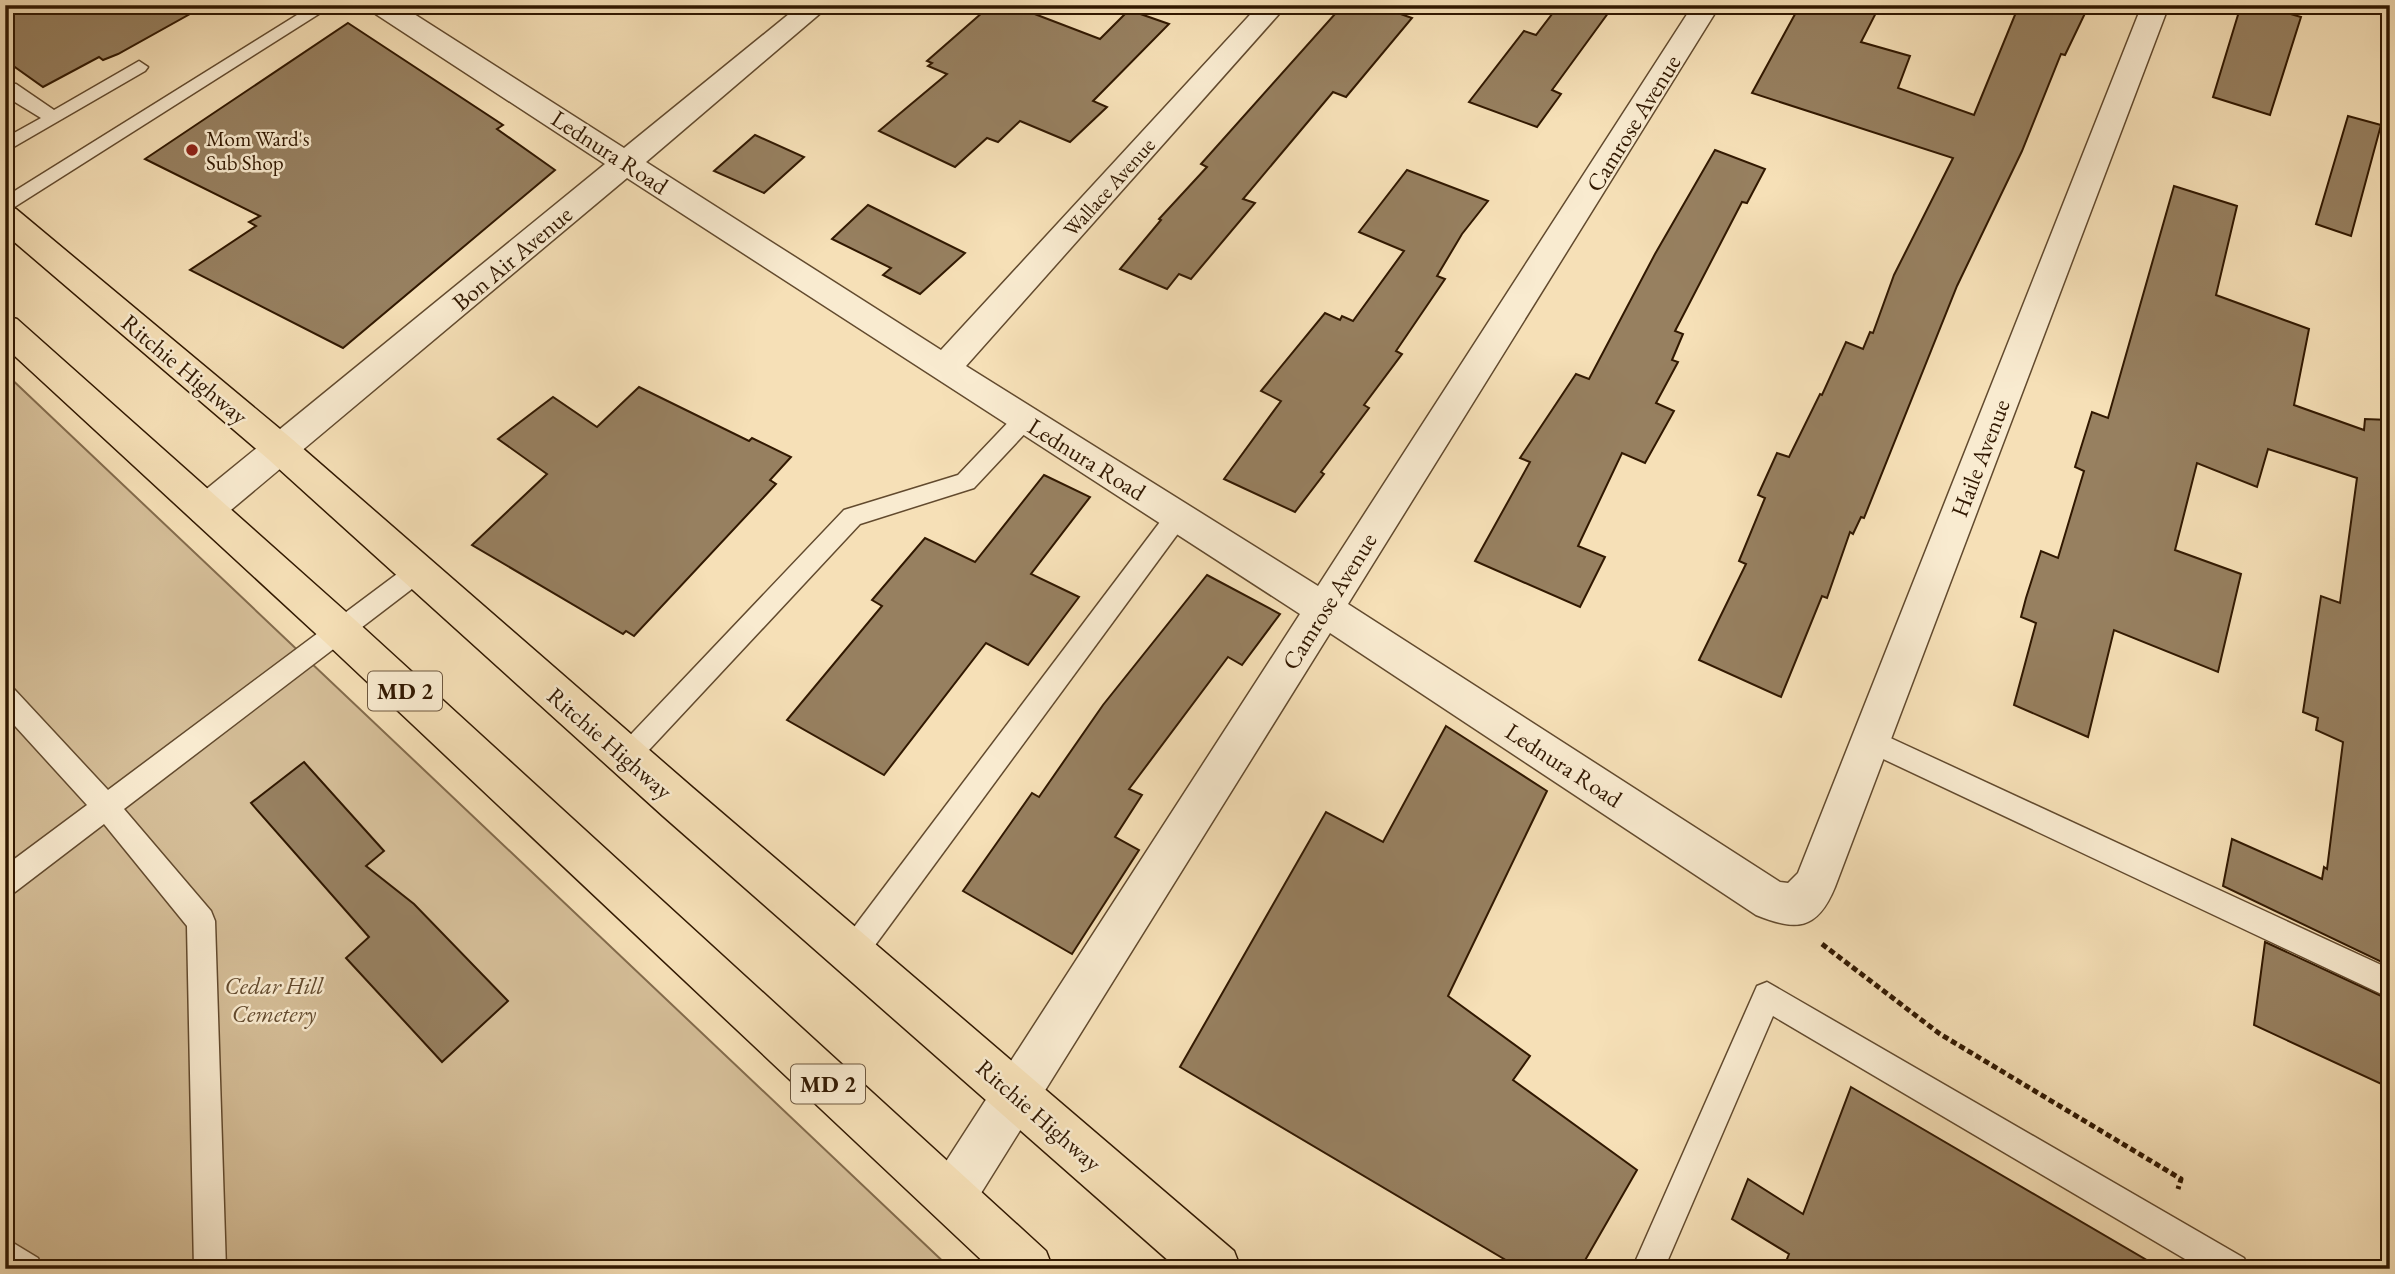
<svg xmlns="http://www.w3.org/2000/svg" width="2395" height="1274" viewBox="0 0 2395 1274" font-family="'EB Garamond',serif">
	<style>
		.green { fill: #d5be98; stroke: #836b4c; stroke-width: 2 }
		.building { fill: #978060; stroke: #311801; stroke-width: 2 }
		.lines { fill: none; stroke-linecap: round; stroke-linejoin: round }
		.lane-casing { stroke: #624a2e; stroke-width: 3 }
		.street-casing { stroke: #624a2e; stroke-width: 3 }
		.primary-casing { stroke: #311801; stroke-width: 3 }
		.path { stroke: #311801; stroke-width: 5; stroke-dasharray: 6 3.5; stroke-linecap: butt }
		.lane { fill: #f9ebd0; fill-rule: evenodd }
		.street { fill: #f9ebd0; fill-rule: evenodd }
		.primary { fill: #f6e0b7; fill-rule: evenodd }
		.poi-dot { fill: #8f2418; stroke: #f9ebd0; stroke-width: 2.5 }
		.labels { text-anchor: middle; dominant-baseline: central; stroke-width: 5; stroke-linejoin: round; paint-order: stroke }
		.far-poi-label { font-size: 21px; fill: #311801; stroke: #f9ebd0; text-anchor: start }
		.far-street-label { font-size: 21px; fill: #311801; stroke: #f9ebd0 }
		.shield { fill: #f9ebd0; stroke: #6d573f; stroke-width: 2 }
		.shield-label { font-size: 23px; font-weight: bold; fill: #311801 }
		.street-label { font-size: 24px; fill: #311801; stroke: #f9ebd0 }
		.park-label { font-size: 24px; font-style: italic; fill: #624a2e; stroke: #f9ebd0 }
	</style>
	<rect width="100%" height="100%" fill="#f6e0b7"/>
	<filter id="stains"><feTurbulence type="fractalNoise" baseFrequency=".00286" numOctaves="4"/><feColorMatrix values="0 0 0 0 .2 0 0 0 0 .09 0 0 0 0 .02 0 0 0 .5 -.17"/></filter>
	<radialGradient id="worn" r=".72"><stop offset=".6" stop-color="#630" stop-opacity="0"/><stop offset="1" stop-color="#630" stop-opacity=".3"/></radialGradient>
	<polygon class="green" points="5,373 951,1269 5,1269"/>
	<g class="building">
		<polygon points="5,5 206,5 118,54 103,60 99,57 43,87 5,60"/>
		<polygon points="991,5 1011,5 1100,39 1129,10 1169,24 1093,101 1107,107 1070,142 1020,121 998,142 987,138 955,167 879,131 947,74 928,66 932,63 927,61"/>
		<polygon points="1343,5 1375,5 1412,18 1346,97 1333,92 1243,199 1255,203 1191,279 1179,274 1167,289 1120,269 1161,220 1159,219 1207,167 1201,164"/>
		<polygon points="1559,5 1614,5 1552,90 1561,94 1537,127 1469,102 1524,31 1536,35"/>
		<polygon points="1800,5 1880,5 1861,42 1910,56 1898,88 1974,115 2019,5 2089,5 2065,55 2061,54 2022,151 1957,286 1864,518 1861,517 1853,534 1850,532 1827,598 1822,596 1781,697 1699,660 1746,564 1739,561 1765,498 1758,495 1777,453 1789,457 1820,394 1822,395 1846,342 1863,349 1870,332 1873,333 1894,275 1953,158 1752,93"/>
		<polygon points="2241,5 2259,5 2301,17 2270,115 2213,97"/>
		<polygon points="348,23 503,125 497,129 555,170 343,348 190,270 256,226 249,222 260,216 145,159"/>
		<polygon points="2348,116 2381,125 2351,236 2316,224"/>
		<polygon points="755,135 804,157 764,193 714,171"/>
		<polygon points="1715,150 1765,169 1747,203 1742,202 1675,331 1683,334 1672,360 1678,362 1656,403 1674,411 1645,463 1622,453 1578,546 1605,557 1580,607 1475,561 1530,462 1520,458 1576,374 1589,379 1655,254"/>
		<polygon points="1407,170 1488,201 1462,234 1437,276 1445,279 1396,351 1402,354 1364,405 1369,408 1321,472 1324,474 1295,512 1224,479 1281,401 1261,391 1325,313 1340,320 1342,316 1353,321 1404,251 1359,232"/>
		<polygon points="2174,186 2237,206 2216,295 2309,329 2294,405 2364,430 2365,419 2390,420 2390,966 2223,886 2232,839 2322,879 2324,867 2327,869 2343,742 2316,730 2318,718 2303,712 2321,596 2340,603 2357,478 2268,449 2257,487 2197,463 2175,550 2241,574 2218,672 2114,630 2088,737 2014,705 2036,623 2021,617 2026,598 2041,551 2058,558 2084,471 2075,467 2092,412 2108,418"/>
		<polygon points="868,205 965,253 920,294 883,275 891,268 832,239"/>
		<polygon points="639,387 749,441 752,438 791,457 770,480 776,484 634,636 626,631 623,634 472,545 547,474 498,439 553,397 597,427"/>
		<polygon points="1044,475 1090,497 1031,574 1079,597 1028,665 986,643 884,775 787,720 882,606 872,600 925,538 975,562"/>
		<polygon points="1207,575 1280,614 1242,665 1228,657 1129,789 1142,795 1115,837 1139,850 1072,954 963,891 1032,793 1039,797 1103,705"/>
		<polygon points="1446,726 1547,791 1448,996 1530,1056 1513,1080 1637,1170 1580,1269 1521,1269 1180,1067 1326,812 1383,842"/>
		<polygon points="304,762 384,851 366,866 414,904 508,1001 442,1062 346,958 369,937 251,803"/>
		<polygon points="2265,942 2390,1000 2390,1088 2254,1025"/>
		<polygon points="1851,1087 2162,1269 1783,1269 1789,1254 1732,1219 1748,1179 1803,1214"/>
	</g>
	<g class="lines">
		<g class="lane-casing">
			<g id="lane">
				<polygon points="313,5 333,5 5,213 5,197"/>
				<polygon points="139,61 148,67 145,71 5,152 5,138 41,118 5,96 5,83 16,84 54,110"/>
				<polygon points="1024,412 1032,414 1035,420 1032,426 974,488 860,524 635,765 626,769 617,765 613,757 617,749 844,510 958,475 1016,414"/>
				<polygon points="1177,508 1185,510 1189,517 1185,524 862,963 852,967 842,963 838,953 842,943 1169,510"/>
				<polygon points="417,562 425,565 429,572 425,579 124,809 211,911 215,921 226,1269 194,1269 187,926 104,824 15,892 5,896 5,866 87,805 5,715 5,686 14,689 108,790 409,565"/>
				<polygon points="1871,729 2390,969 2390,998 1862,749 1858,741 1862,733"/>
				<polygon points="1767,982 2244,1258 2249,1269 2202,1269 1773,1016 1664,1269 1632,1269 1757,986"/>
				<polygon points="5,1238 38,1258 43,1269 5,1269"/>
			</g>
		</g>
		<g class="street-casing">
			<path id="street" d="M368,5H400L624,148L800,5H830L646,162L941,350L1259,5H1287L966,366L1318,586L1693,5H1720L1348,604L1780,882L1788,883L1798,873L2142,5H2169L1835,887C1817,931 1796,931 1756,915L1330,633L968,1214L951,1221L934,1214L927,1197L934,1180L1300,614L627,178L219,520L206,525L193,520L188,510L193,500L605,164L371,11Z"/>
		</g>
		<g class="primary-casing">
			<g id="primary">
				<polygon points="5,206 16,209 292,439 693,788 1234,1251 1241,1269 1178,1269 663,816 268,459 5,234"/>
				<polygon points="5,316 17,319 354,619 1046,1251 1053,1269 991,1269 326,643 5,347"/>
			</g>
		</g>
		<polyline class="path" points="1822,944 1940,1034 2181,1179 2178,1189"/>
		<use href="#lane" class="lane"/>
		<use href="#street" class="street"/>
		<use href="#primary" class="primary"/>
	</g>
	<circle class="poi-dot" cx="192" cy="150" r="7"/>
	<g class="labels">
		<g class="far-poi-label">
			<text x="206" y="138">Mom Ward's<tspan x="206" dy="24">Sub Shop</tspan></text>
		</g>
		<g class="far-street-label">
			<text transform="translate(1109 187) rotate(-48)">Wallace Avenue</text>
		</g>
		<g class="shield">
			<rect x="368" y="671.5" width="74" height="39" rx="5"/>
			<rect x="791" y="1064.5" width="74" height="39" rx="5"/>
		</g>
		<g class="shield-label">
			<text x="405" y="691">MD 2</text>
			<text x="828" y="1084">MD 2</text>
		</g>
		<g class="street-label">
			<text transform="translate(1633 123) rotate(-58)">Camrose Avenue</text>
			<text transform="translate(610 152) rotate(33)">Lednura Road</text>
			<text transform="translate(512 258) rotate(-40)">Bon Air Avenue</text>
			<text transform="translate(185 369) rotate(40)">Ritchie Highway</text>
			<text transform="translate(1980 458) rotate(-69)">Haile Avenue</text>
			<text transform="translate(1087 459) rotate(32)">Lednura Road</text>
			<text transform="translate(1329 601) rotate(-58)">Camrose Avenue</text>
			<text transform="translate(610 743) rotate(41)">Ritchie Highway</text>
			<text transform="translate(1564 765) rotate(33)">Lednura Road</text>
			<text transform="translate(1039 1115) rotate(41)">Ritchie Highway</text>
		</g>
		<g class="park-label">
			<text x="274" y="985">Cedar Hill<tspan x="274" dy="28">Cemetery</tspan></text>
		</g>
	</g>
	<rect width="2395" height="1274" fill="none" stroke="#f6e0b7" stroke-width="28"/>
	<rect x="7" y="7" width="2381" height="1260" fill="none" stroke="#311801" stroke-width="3.5"/>
	<rect x="14" y="14" width="2367" height="1246" fill="none" stroke="#311801" stroke-width="2"/>
	<rect width="100%" height="100%" filter="url(#stains)"/>
	<rect width="100%" height="100%" fill="url(#worn)"/>
</svg>
